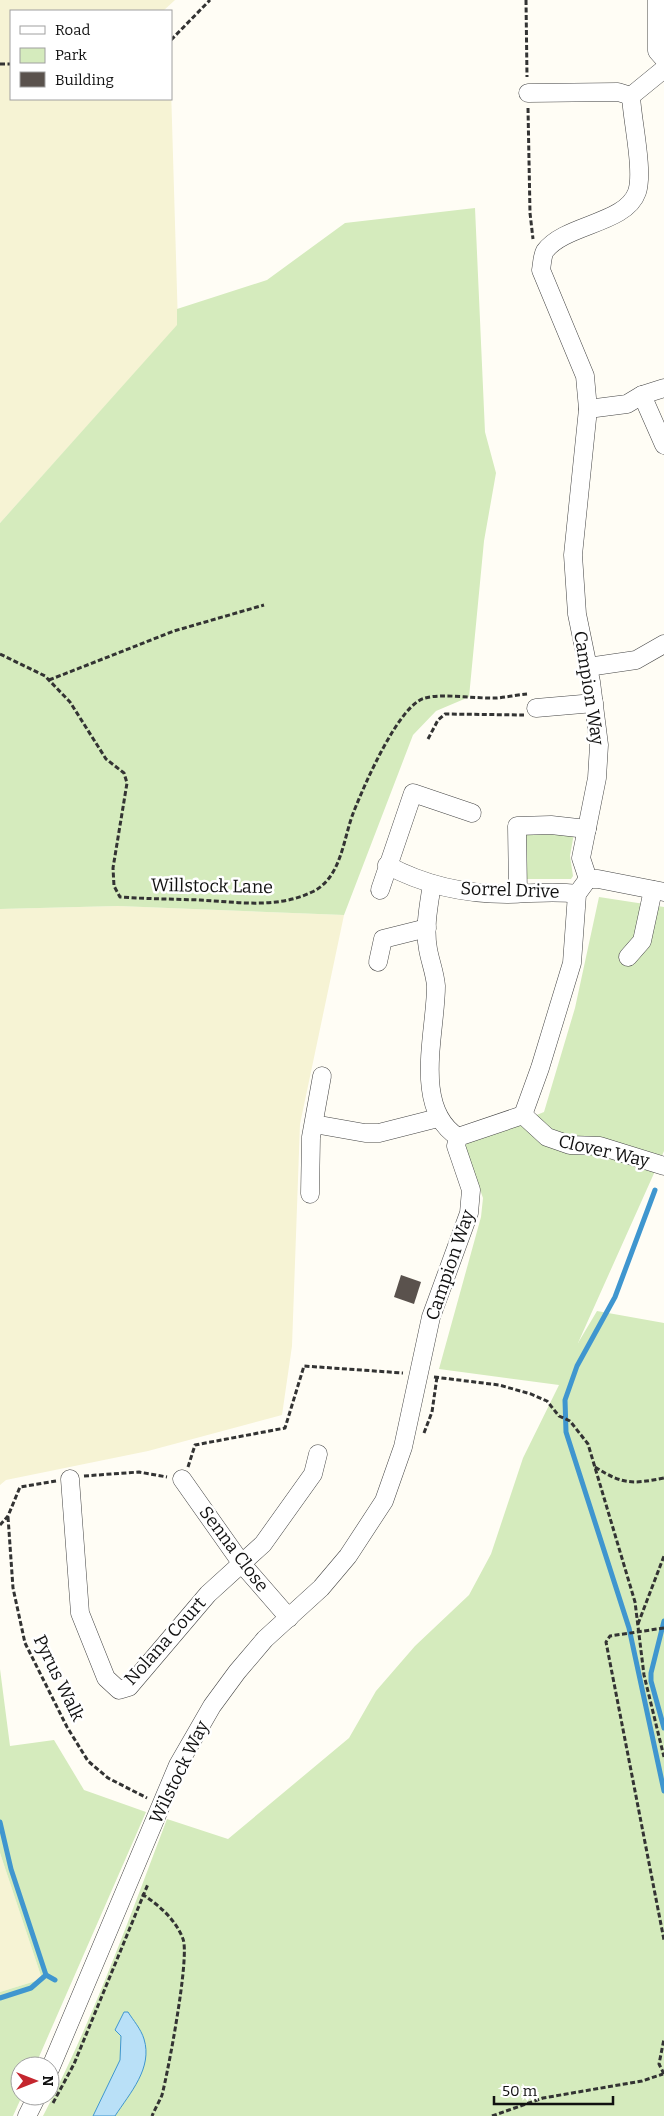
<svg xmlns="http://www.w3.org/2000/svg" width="664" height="2116" viewBox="0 0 664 2116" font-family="Bitter,serif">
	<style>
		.farmland { fill: #f6f3d4 }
		.green { fill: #d5ebbd }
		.water { fill: #b9e0f7; stroke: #3f96cf }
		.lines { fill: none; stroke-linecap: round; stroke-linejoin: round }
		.stream { stroke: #3f96cf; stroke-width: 5 }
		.building { fill: #5a524d }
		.minor-casing { stroke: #444; stroke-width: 19 }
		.path { stroke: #333; stroke-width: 3; stroke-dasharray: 5 2.5; stroke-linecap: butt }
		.minor { stroke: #fff; stroke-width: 18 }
		.labels { text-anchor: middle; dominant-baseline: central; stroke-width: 5; stroke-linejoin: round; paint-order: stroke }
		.street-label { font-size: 18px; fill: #111; stroke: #fff }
	</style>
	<rect width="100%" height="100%" fill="#fffdf5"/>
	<g class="farmland">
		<polygon points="0,0 175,0 163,11 11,11 11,99 171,99 171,88 178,325 0,523"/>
		<polygon points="118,906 344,915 300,1124 292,1346 282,1415 148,1451 6,1480 0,1485 0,909"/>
		<polygon points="0,1853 42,1979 0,1992"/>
	</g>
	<g class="green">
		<polygon points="475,208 485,432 496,473 484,541 469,697 436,711 413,735 344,915 118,906 0,909 0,523 177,325 177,309 267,280 345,223"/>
		<polygon points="525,832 574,833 570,856 573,876 571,879 525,879"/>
		<path d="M599,897L664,907V1151L578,1343L597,1311L664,1323V2116H43C93,2020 129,1919 167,1819L228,1839L349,1738L376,1691L415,1646L469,1595L491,1554L523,1458L559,1385L439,1369L481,1217L483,1198L464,1144L544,1112L575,1008Z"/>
		<polygon points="0,1669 10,1746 54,1740 84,1790 146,1812 35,2066 20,2066 20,2096 22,2096 13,2116 0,2116 0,1992 42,1979 0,1853"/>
	</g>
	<path class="water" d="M124,2012H128C133,2020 141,2029 144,2039C153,2068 130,2093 115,2116H93L120,2060L121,2036L115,2030Z"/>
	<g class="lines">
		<g class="stream">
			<polyline points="655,1190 615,1297 577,1366 565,1400 566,1432 629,1628 664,1791"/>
			<polyline points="664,1621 651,1673 651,1681 664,1728"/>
			<polyline points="0,1822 11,1869 46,1975 55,1980"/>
			<polyline points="0,1998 31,1988 46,1975"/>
		</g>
	</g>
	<polygon class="building" points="401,1275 421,1282 414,1304 394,1297"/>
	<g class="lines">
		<g class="minor-casing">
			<g id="minor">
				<polyline points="657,0 657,51 664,59"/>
				<polyline points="528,93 618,92 631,96"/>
				<polyline points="642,395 664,445"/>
				<polyline points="588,409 627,404 642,395 664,388"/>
				<polyline points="588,667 636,660 664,644"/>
				<polyline points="536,708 594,703"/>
				<path d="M387,865C424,885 465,894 507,894C530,894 553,890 577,894"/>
				<polyline points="588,879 598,879 664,892"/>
				<path d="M432,884C429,904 424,928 428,949C430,961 435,973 436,986C436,1032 412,1108 458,1137"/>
				<polyline points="380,890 413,793 472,813"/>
				<polyline points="518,893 517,826 551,825 587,829"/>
				<polyline points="628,957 642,941 653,890"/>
				<polyline points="378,962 383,939 427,928"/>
				<polyline points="523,1115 547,1137 570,1145 600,1146 664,1166"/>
				<polyline points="314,1124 365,1133 379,1133 438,1118"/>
				<polyline points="310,1194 311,1137 322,1076"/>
				<polyline points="70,1479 80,1613 106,1678 119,1690 129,1687 208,1594 263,1544 313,1474 318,1454"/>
				<polyline points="182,1479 242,1564 289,1618"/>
				<path d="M50,2069L178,1765L212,1706L237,1672L265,1639L321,1588L348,1556L384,1501L403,1447L431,1317L469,1213L471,1190L456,1146L458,1137L523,1115L540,1068L572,963L577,894L588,879L581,858L597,778L599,745L591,682L577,614L573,555L588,409L585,376L541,270C542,265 542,256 545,251C565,224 626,224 637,192C644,171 632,120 631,96L664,69"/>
				<polyline points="27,2116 37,2096"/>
			</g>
		</g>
		<g class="path">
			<polyline points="526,0 527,77"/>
			<polyline points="171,40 210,0"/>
			<polyline points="0,64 11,64"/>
			<polyline points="528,108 530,213 533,239"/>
			<path d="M0,654L45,676L70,702L106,759L124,773L127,783L113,868L114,886L120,897C147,899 173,899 200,900C237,902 277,909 312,892C342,878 343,838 354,811C364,786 399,704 425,698C444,693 476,699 497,698C507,697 517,695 527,694"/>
			<polyline points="49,680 174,631 264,605"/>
			<polyline points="428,739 438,720 445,714 524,715"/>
			<polyline points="434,1377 499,1385 531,1394 547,1401 559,1416 570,1421 588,1444 635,1602 644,1675 664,1757"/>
			<polyline points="424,1433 432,1412 437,1377"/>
			<polyline points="188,1467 195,1445 285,1428 304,1366 403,1373"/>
			<path d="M595,1467C623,1485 633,1484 664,1478"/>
			<polyline points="84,1476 139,1472 167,1477"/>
			<polyline points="8,1517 13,1588 25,1643 67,1727 88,1761 108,1778 147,1798"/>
			<polyline points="0,1525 8,1516 20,1487 56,1481"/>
			<polyline points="638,1624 664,1556"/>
			<polyline points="664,1628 610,1636 606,1642 664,1940"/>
			<path d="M142,1894C159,1905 176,1920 183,1939C190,1957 168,2072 162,2095C159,2102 155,2109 152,2116"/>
			<polyline points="664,2074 659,2064 664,2039"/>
			<polyline points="53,2103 74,2064 148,1884"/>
			<polyline points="492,2116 543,2098 642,2081 663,2074"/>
		</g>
		<use href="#minor" class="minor"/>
	</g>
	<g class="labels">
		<g class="street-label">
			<text transform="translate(589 688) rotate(81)">Campion Way</text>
			<text transform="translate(212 886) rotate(1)">Willstock Lane</text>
			<text transform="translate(510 890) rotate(2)">Sorrel Drive</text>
			<text transform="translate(604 1151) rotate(13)">Clover Way</text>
			<text transform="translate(450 1265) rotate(-71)">Campion Way</text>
			<text transform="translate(234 1549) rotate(53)">Senna Close</text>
			<text transform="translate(165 1641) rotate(-48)">Nolana Court</text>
			<text transform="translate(59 1678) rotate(64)">Pyrus Walk</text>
			<text transform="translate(179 1772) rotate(-64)">Wilstock Way</text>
		</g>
	</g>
	<rect x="10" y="10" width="162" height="90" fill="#ffffff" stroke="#a0a0a0"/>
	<rect x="20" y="26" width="25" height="8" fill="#ffffff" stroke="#a0a0a0"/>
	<text x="55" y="35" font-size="15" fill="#111111">Road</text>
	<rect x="20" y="48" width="25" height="15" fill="#d5ebbd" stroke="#a0a0a0"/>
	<text x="55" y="60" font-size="15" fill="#111111">Park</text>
	<rect x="20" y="72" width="25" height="15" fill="#5a524d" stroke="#a0a0a0"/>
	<text x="55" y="85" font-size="15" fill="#111111">Building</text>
	<g transform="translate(35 2081) rotate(90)"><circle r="24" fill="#ffffff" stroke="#a0a0a0"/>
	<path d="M0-4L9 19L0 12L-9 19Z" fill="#c4262e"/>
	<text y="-8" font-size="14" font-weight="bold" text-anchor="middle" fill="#111111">N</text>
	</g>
	<path d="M494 2096v8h119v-8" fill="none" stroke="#111111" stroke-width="2.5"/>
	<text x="502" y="2096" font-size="15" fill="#111111" stroke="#ffffff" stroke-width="4" paint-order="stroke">50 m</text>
</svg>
